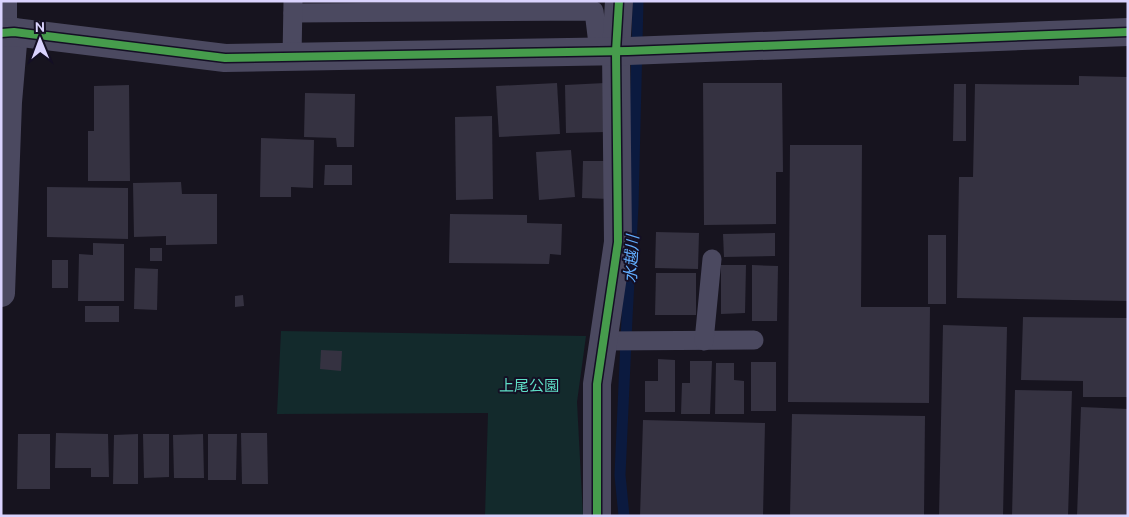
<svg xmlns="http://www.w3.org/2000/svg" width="1129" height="517" viewBox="0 0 1129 517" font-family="Ubuntu,'Noto Sans JP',sans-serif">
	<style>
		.green { fill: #132a2c }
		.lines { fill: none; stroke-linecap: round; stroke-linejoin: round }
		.stream { stroke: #0b1a3f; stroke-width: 11 }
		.building { fill: #353241 }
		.service { stroke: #4b4960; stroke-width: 19 }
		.minor { stroke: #4b4960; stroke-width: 28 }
		.tertiary { stroke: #4b4960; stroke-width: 28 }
		.cycleway-casing { stroke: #140f24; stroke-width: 11 }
		.cycleway { stroke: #469c4c; stroke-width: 8 }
		.labels { text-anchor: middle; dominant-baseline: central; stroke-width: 4; stroke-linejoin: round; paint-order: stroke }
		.park-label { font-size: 15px; fill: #5fdec6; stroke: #140f24 }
		.water-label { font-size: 16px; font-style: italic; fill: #62acfd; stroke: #140f24 }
	</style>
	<rect width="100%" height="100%" fill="#17141f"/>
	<polygon class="green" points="281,331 586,336 577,402 583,516 485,516 488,413 277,414"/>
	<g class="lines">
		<polyline class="stream" points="624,516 620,475 627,318 633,206 638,1"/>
	</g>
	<g class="building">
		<polygon points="1079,76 1128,77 1128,301 957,298 959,177 973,177 975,84 1079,85"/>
		<polygon points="557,83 560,134 499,137 496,86"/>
		<polygon points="605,83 606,132 566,133 565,85"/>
		<polygon points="703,83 782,83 783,172 776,172 776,224 704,225"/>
		<polygon points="954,84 966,84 966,141 953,141"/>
		<polygon points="129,85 130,181 88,181 88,131 94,131 94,86"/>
		<polygon points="305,93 355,94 354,147 337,147 336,138 304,137"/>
		<polygon points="492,116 493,199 456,200 455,117"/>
		<polygon points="261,138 314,140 313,188 291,187 291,197 260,197"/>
		<polygon points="790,145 862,145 861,307 930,307 929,403 788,402"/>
		<polygon points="571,150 575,197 539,200 536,152"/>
		<polygon points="583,161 609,161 609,199 582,198"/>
		<polygon points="325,165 352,165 352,185 324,185"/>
		<polygon points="181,182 182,194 217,194 217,244 166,245 166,236 134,237 133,183"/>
		<polygon points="47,187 128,188 128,239 47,237"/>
		<polygon points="450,214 527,215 527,223 562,224 561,255 550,254 549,264 449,263"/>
		<polygon points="656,232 699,233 698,269 655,268"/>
		<polygon points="775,233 775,256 724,257 723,234"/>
		<rect x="928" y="235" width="18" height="69"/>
		<polygon points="93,243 124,244 124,301 78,301 79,254 93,255"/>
		<rect x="150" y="248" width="12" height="13"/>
		<rect x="52" y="260" width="16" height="28"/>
		<polygon points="721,265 746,265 745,313 721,314"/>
		<polygon points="752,265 778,266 777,321 752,321"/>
		<polygon points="135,268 158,269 157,310 134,309"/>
		<polygon points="656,273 696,273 696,315 655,315"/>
		<polygon points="243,295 244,306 235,307 235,296"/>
		<rect x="85" y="306" width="34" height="16"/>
		<polygon points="1023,317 1128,318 1128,397 1083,397 1083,381 1021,380"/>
		<polygon points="943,325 1007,327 1003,516 939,516"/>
		<polygon points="321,350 342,351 341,371 320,369"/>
		<polygon points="658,359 675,360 675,412 645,412 645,381 658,381"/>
		<polygon points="690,361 712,361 710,414 681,414 682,383 690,383"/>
		<rect x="751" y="362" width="25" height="49"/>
		<polygon points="716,363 734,363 734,380 744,381 744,414 715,414"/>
		<polygon points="1015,390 1072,391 1068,516 1012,516"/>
		<polygon points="1081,407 1128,409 1128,516 1077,516"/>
		<polygon points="792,414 925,416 924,516 790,516"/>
		<polygon points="643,420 765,423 763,516 640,516"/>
		<polygon points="56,433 108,434 109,477 91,477 91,468 55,468"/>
		<polygon points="241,433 267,433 268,484 242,484"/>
		<polygon points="18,434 50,434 50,489 17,489"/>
		<polygon points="138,434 138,484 113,484 114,435"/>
		<polygon points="143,434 169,434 169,477 144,478"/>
		<polygon points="203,434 204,478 174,478 173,435"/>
		<polygon points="208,434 237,434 236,480 208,480"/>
	</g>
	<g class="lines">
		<g class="service">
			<polyline points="293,13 594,11 599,52"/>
			<polyline points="292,57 293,1"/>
			<polyline points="603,341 754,340"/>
			<polyline points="704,341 712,259"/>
		</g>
		<g class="minor">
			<polyline points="3,33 3,1"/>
			<polyline points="1,293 8,102 14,32"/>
			<polyline points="597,516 597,384 618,242 616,51 619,1"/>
		</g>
		<polyline class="tertiary" points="1,33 14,32 225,58 628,51 1128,32"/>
		<g class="cycleway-casing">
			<g id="cycleway">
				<polyline points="1,33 14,32 225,58 628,51 1128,32"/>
				<polyline points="597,516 597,384 618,242 616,51 619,1"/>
			</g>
		</g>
		<use href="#cycleway" class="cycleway"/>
	</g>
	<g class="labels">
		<g class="park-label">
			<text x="529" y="385">上尾公園</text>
		</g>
		<g class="water-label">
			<text transform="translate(631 259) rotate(-87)">水越川</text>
		</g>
	</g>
	<rect width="1129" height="517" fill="none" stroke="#dad3fe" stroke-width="5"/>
	<g transform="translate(40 40) rotate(359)" stroke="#140f24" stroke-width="4" paint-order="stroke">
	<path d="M0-4L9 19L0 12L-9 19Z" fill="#dad3fe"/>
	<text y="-8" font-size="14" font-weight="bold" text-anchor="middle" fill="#dad3fe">N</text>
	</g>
</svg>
